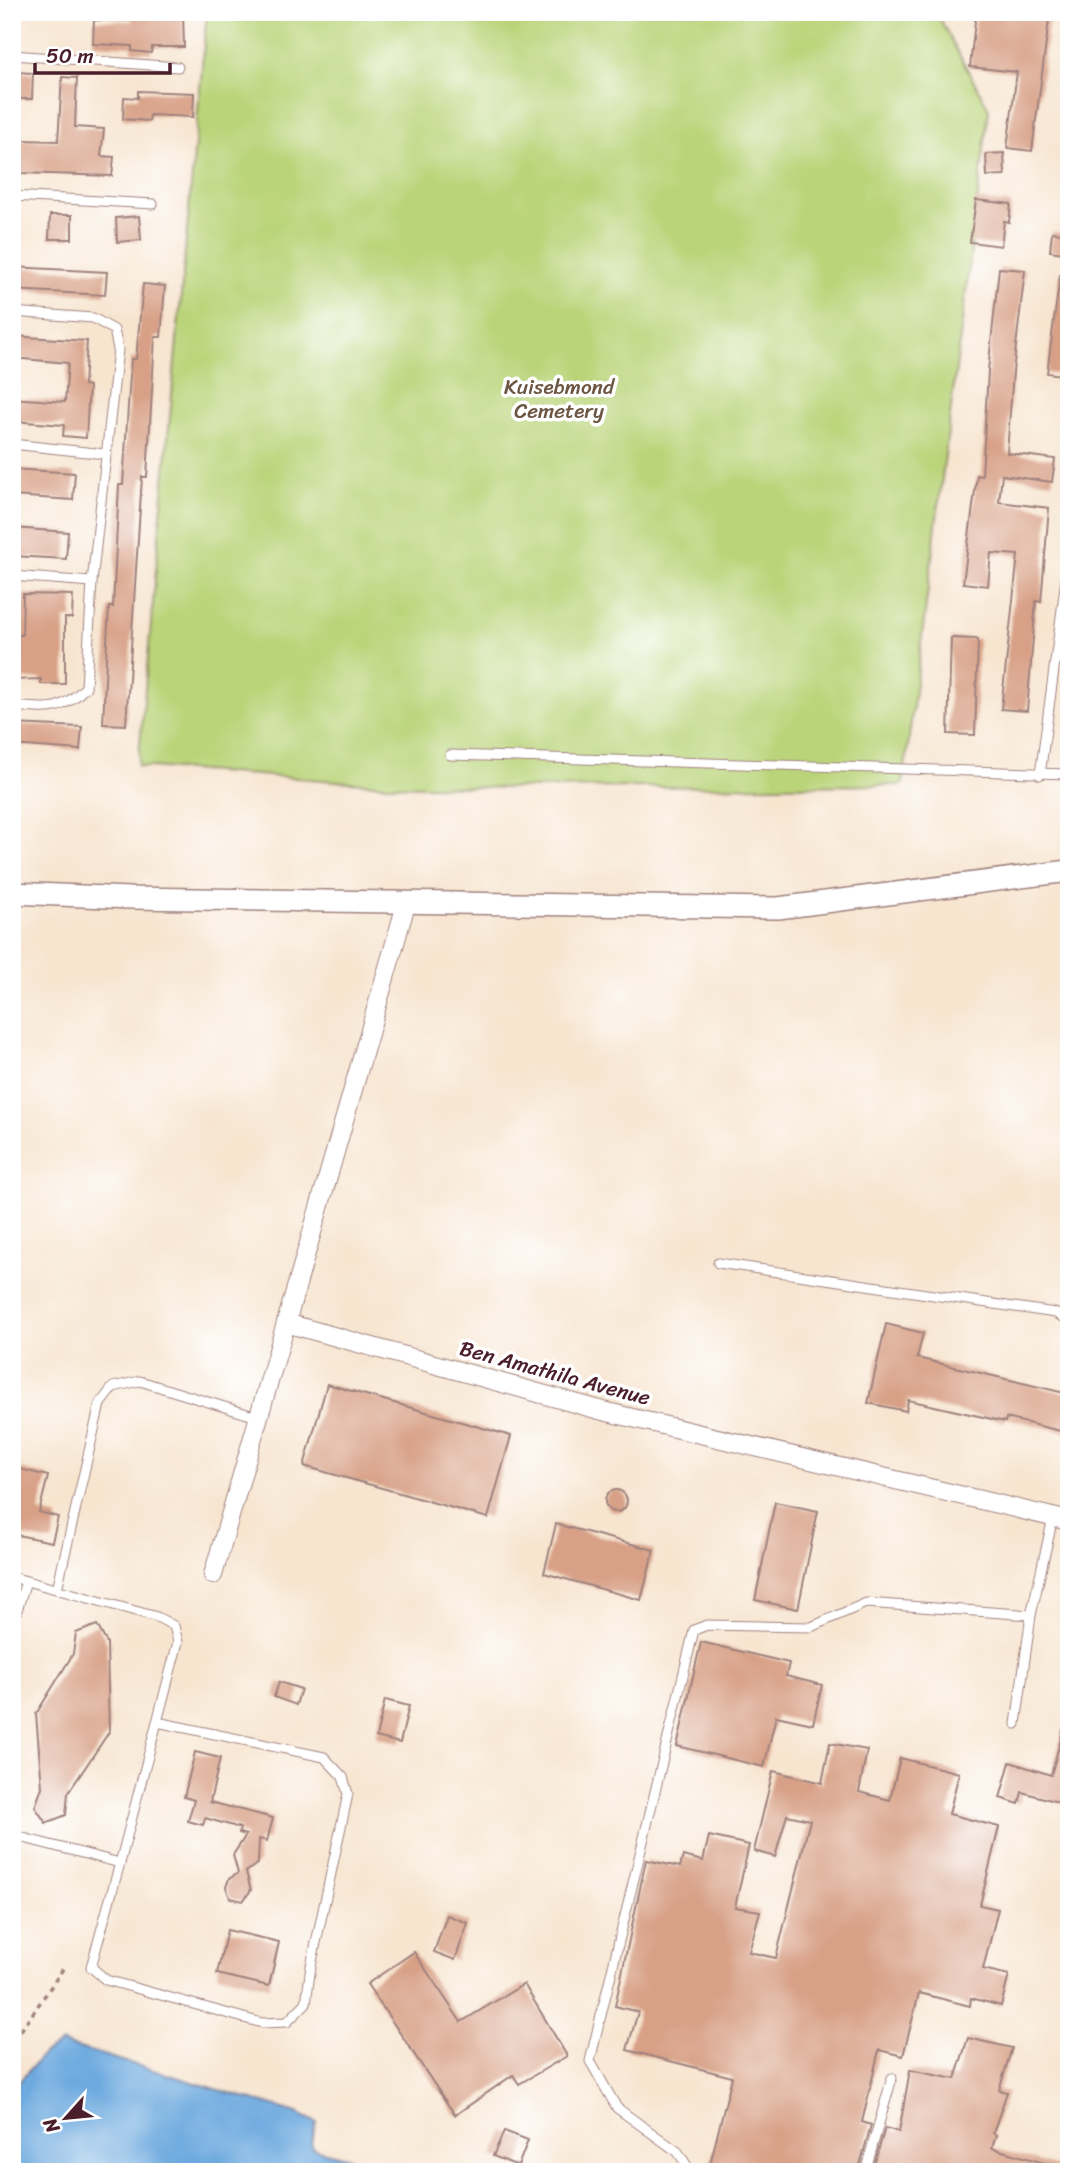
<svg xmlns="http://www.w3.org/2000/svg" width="1081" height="2184" viewBox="0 0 1081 2184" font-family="Sriracha,sans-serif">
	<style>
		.green { fill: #bad479; stroke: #827a52; stroke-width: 2 }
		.water { fill: #6eaadf; stroke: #5c6485; stroke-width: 2 }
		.building { fill: #d8a086 }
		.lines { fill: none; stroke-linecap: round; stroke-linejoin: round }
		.service-casing { stroke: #a0827e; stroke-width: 11 }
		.minor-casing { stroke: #a0827e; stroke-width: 20 }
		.tertiary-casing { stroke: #a0827e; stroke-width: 24 }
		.path { stroke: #a0827e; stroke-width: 3.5; stroke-dasharray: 5 5; stroke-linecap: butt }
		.service { stroke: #fff; stroke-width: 9 }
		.minor { stroke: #fff; stroke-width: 18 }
		.tertiary { stroke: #fff; stroke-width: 21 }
		.labels { text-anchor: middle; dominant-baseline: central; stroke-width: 7; stroke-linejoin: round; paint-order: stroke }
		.park-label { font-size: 21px; fill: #6c5542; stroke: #fff }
		.street-label { font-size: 21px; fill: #4a1f2b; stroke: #fff }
	</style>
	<rect width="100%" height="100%" fill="#fff"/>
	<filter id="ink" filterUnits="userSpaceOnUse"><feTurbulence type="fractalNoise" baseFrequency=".0143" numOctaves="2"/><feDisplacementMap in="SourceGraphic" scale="14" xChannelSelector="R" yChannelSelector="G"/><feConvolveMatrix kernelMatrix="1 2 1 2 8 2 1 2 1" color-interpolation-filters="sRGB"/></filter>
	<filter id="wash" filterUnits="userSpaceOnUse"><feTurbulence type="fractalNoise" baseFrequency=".00686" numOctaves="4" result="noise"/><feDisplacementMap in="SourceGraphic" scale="28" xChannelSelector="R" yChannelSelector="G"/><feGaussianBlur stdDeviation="1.57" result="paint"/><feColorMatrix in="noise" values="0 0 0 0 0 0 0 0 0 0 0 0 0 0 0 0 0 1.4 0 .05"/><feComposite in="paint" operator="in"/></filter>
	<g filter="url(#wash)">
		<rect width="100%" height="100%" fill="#f7e5d0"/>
		<polygon class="green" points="207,12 936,12 989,109 903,785 512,788 388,785 138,766"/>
		<polygon class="water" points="62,2043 297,2113 317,2123 311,2142 313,2149 408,2172 12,2172 12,2090 43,2054"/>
		<g id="blocks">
			<g class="building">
				<polygon points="132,12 183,12 184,47 152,47 151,53 132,51 132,46 93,44 94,20 132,21"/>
				<polygon points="976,12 1050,12 1032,151 1007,148 1017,72 970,67"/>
				<polygon points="16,72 33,73 32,99 15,99"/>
				<polygon points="62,77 77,78 75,127 104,129 101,156 114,157 112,176 21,173 22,140 58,141"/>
				<polygon points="138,91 194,93 193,117 150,115 149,121 123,119 124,97 138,98"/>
				<polygon points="1004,153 1005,175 987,176 986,154"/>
				<polygon points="976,200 1011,204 1009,222 1004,221 1001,246 970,242"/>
				<polygon points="50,215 72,215 72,239 49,239"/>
				<polygon points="139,216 141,240 117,242 116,218"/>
				<polygon points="1052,232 1069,234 1069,254 1050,251"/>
				<polygon points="12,267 107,272 105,295 12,290"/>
				<polygon points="999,268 1025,270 1013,372 1007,453 1055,459 1052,482 1002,475 999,502 1049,508 1041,602 1036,601 1027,711 1001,709 1018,555 991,553 988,586 963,583 977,475 982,476 988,371"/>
				<polygon points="1060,275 1069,275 1069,376 1047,373"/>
				<polygon points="143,284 165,286 161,337 155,337 147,477 142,477 126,725 103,724 106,659 109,607 113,607 119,485 123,485 131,359 136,359"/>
				<polygon points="12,336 87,341 84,385 89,386 86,438 63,436 64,425 12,421 12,398 65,402 68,363 12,358"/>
				<polygon points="12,469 75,473 73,500 12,496"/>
				<polygon points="12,528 68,532 66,559 12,556"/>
				<polygon points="23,594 73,595 72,618 65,618 65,684 41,684 41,679 12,680 12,635 22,635"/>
				<polygon points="951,638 978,639 975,735 948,734"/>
				<polygon points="12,724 82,727 80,750 12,745"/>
				<polygon points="886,1324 923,1333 917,1358 1069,1394 1069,1433 1006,1418 1005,1422 908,1400 906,1411 868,1403"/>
				<polygon points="327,1384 511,1436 488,1518 304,1466"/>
				<polygon points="12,1467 48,1476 39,1512 58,1517 52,1542 12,1534"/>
				<circle cx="616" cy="1501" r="11"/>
				<polygon points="775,1502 818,1511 798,1609 755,1600"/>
				<polygon points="556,1524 654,1550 641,1600 544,1573"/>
				<polygon points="97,1625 107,1643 109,1732 68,1793 66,1815 46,1823 35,1807 42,1787 36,1714 73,1654 76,1633"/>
				<polygon points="701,1642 789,1663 786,1676 822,1685 813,1724 776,1716 764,1767 677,1746"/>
				<polygon points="279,1682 301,1689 296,1705 274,1697"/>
				<polygon points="385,1700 409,1706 400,1743 376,1737"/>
				<polygon points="1064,1727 1069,1728 1069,1805 1022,1792 1019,1804 1000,1798 1010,1762 1051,1775"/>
				<polygon points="830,1743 867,1750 859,1792 890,1800 900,1758 959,1773 949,1814 999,1827 980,1905 998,1909 983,1969 1009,1975 1001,2006 971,1998 970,2006 919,1993 903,2056 879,2050 862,2122 871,2125 858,2172 708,2172 732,2077 627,2050 638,2012 615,2006 646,1860 680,1867 683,1856 703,1861 709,1836 749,1845 735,1907 760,1911 749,1952 776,1958 810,1820 787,1815 775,1857 754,1851 773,1771 822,1783"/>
				<polygon points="195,1752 220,1758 210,1802 273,1818 267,1841 259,1839 258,1863 246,1872 251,1890 243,1901 230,1898 226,1887 229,1879 238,1873 233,1855 246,1835 239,1833 240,1828 205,1818 203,1825 188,1821 194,1800 184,1797"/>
				<polygon points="447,1915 468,1923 455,1960 434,1952"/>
				<polygon points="227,1930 279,1942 269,1986 217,1974"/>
				<polygon points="414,1952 461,2022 524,1984 567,2056 519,2084 513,2075 455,2115 367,1984"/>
				<polygon points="968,2038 1012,2048 999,2090 1007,2092 993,2133 996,2135 992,2148 1062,2168 1061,2172 872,2172 885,2128 899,2132 910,2070 955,2079"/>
				<polygon points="504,2131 528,2140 518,2166 493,2156"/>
			</g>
		</g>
	</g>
	<g filter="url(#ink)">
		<use href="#blocks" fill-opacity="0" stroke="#a0827e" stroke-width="2"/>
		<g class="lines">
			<g class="service-casing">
				<g id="service">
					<polyline points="12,55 178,67"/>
					<polyline points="12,196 153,204"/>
					<path d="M12,312L93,318L114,330L118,349L92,582L86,687C60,713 47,709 12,706"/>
					<polyline points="12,444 105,454"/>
					<polyline points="12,576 92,582"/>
					<polyline points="450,755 1069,774"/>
					<polyline points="1040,775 1069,556"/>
					<polyline points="718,1263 1055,1313 1069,1320"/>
					<polyline points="12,1577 157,1617 174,1626 178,1642 120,1863 12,1835"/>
					<polyline points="57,1589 100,1404 113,1387 140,1381 257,1417"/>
					<polyline points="12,1627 26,1581"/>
					<polyline points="1016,1724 1031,1615 1053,1518"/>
					<polyline points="120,1863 91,1967 106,1980 262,2023 287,2022 306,2003 311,1966 348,1794 343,1777 324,1757 157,1722"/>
					<polyline points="691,2172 678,2152 617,2108 590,2061 694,1630 707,1625 811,1627 866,1603 1031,1615"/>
					<polyline points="865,2172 892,2078"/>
				</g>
			</g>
			<g class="minor-casing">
				<g id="minor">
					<polyline points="286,1323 407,901"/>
					<polyline points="213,1575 286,1323 603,1411 1069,1521"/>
				</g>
			</g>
			<g class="tertiary-casing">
				<polyline id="tertiary" points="12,893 130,898 778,908 1069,871"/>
			</g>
			<polyline class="path" points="12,2036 22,2029 65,1966"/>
			<use href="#service" class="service"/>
			<use href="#minor" class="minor"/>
			<use href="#tertiary" class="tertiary"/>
		</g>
	</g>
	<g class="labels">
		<g class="park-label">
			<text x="559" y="387">Kuisebmond<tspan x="559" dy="24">Cemetery</tspan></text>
		</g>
		<g class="street-label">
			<text transform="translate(555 1373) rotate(15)">Ben Amathila Avenue</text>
		</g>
	</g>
	<rect width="1081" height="2184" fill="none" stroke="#fff" stroke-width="42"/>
	<g transform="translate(66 2118) rotate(243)" stroke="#ffffff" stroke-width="5" paint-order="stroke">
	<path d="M0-5L12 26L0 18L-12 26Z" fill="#4a1f2b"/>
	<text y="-10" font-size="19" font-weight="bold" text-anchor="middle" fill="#4a1f2b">N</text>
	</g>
	<path d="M35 63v10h135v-10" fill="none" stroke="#4a1f2b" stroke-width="3.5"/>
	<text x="46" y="63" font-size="21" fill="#4a1f2b" stroke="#ffffff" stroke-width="5" paint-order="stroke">50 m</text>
</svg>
